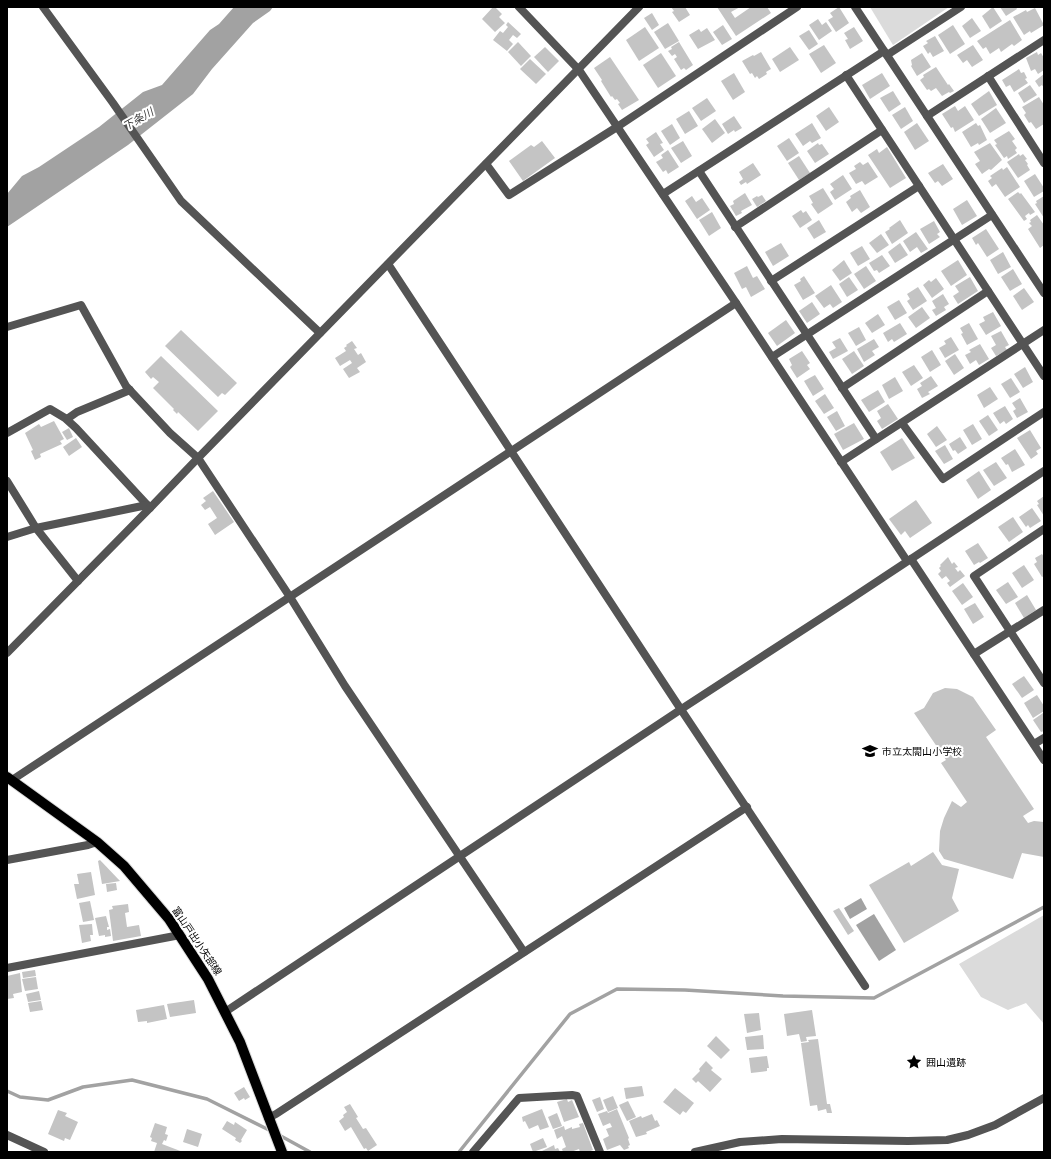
<svg xmlns="http://www.w3.org/2000/svg" width="1051" height="1159" viewBox="0 0 1051 1159" font-family="'Archivo Narrow','Noto Sans JP',sans-serif">
	<style>
		.green { fill: #dbdbdb }
		.water { fill: #a2a2a2 }
		.lines { fill: none; stroke-linecap: round; stroke-linejoin: round }
		.stream { stroke: #a2a2a2; stroke-width: 3.5 }
		.building { fill: #c4c4c4 }
		.primary-casing { stroke: #dbdbdb; stroke-width: 12 }
		.minor { stroke: #545454; stroke-width: 8 }
		.tertiary { stroke: #545454; stroke-width: 8 }
		.primary { stroke: #000; stroke-width: 10 }
		.labels { text-anchor: middle; dominant-baseline: central; stroke-width: 4; stroke-linejoin: round; paint-order: stroke }
		.poi-label { font-size: 10px; fill: #000; stroke: #fff; text-anchor: start }
		.street-label { font-size: 10px; fill: #000; stroke: #fff }
		.water-label { font-size: 11px; font-style: italic; fill: #434343; stroke: #fff }
	</style>
	<rect width="100%" height="100%" fill="#fff"/>
	<g class="green">
		<polygon points="870,7 949,7 893,45"/>
		<polygon points="1044,915 1044,1024 1026,1003 1008,1010 981,997 959,964"/>
	</g>
	<g class="water">
		<polygon points="234,7 273,7 270,11 253,23 212,69 193,94 128,145 7,227 7,194 22,176 39,167 99,127 143,92 162,85 210,30 219,24"/>
		<polygon points="861,898 867,909 850,919 844,908"/>
		<polygon points="874,914 896,950 879,961 856,925"/>
	</g>
	<g class="lines">
		<g class="stream">
			<polyline points="7,1091 20,1097 48,1100 83,1087 132,1080 207,1099 271,1131"/>
			<polyline points="279,1135 310,1152"/>
			<polyline points="459,1152 570,1014 617,989 685,990 783,996 874,998 1044,907"/>
		</g>
	</g>
	<g class="building">
		<polygon points="493,7 495,7 502,14 499,17 505,23 495,32 482,19"/>
		<polygon points="671,7 685,7 690,15 679,22 672,12 674,11"/>
		<polygon points="717,7 740,7 731,12 735,18 751,7 767,7 771,13 736,36"/>
		<polygon points="839,7 849,23 836,32 828,20 833,17 830,13"/>
		<polygon points="993,7 1002,21 990,29 982,16"/>
		<polygon points="1000,7 1016,7 1017,9 1006,16"/>
		<polygon points="1035,8 1044,25 1031,33 1030,31 1024,35 1013,17 1026,10 1027,12"/>
		<polygon points="652,13 659,25 652,30 644,18"/>
		<polygon points="972,18 981,31 970,38 962,26"/>
		<polygon points="818,19 822,25 826,22 832,31 819,40 809,25"/>
		<polygon points="1010,20 1022,40 1014,46 1012,44 1001,52 999,48 990,54 986,47 983,49 977,41"/>
		<polygon points="508,22 521,34 517,38 513,35 509,40 513,44 507,51 493,40 500,31 503,33 508,27 506,25"/>
		<polygon points="668,23 679,41 665,49 654,32"/>
		<polygon points="723,25 732,39 722,45 713,32"/>
		<polygon points="953,25 965,44 950,54 938,35"/>
		<polygon points="645,27 659,48 639,61 626,40"/>
		<polygon points="854,27 863,41 850,49 845,40 848,39 844,33"/>
		<polygon points="707,28 715,40 698,49 689,35 699,29 701,32"/>
		<polygon points="809,30 818,44 809,50 799,36"/>
		<polygon points="935,36 944,51 933,57 930,52 928,54 923,46 928,43 926,41"/>
		<polygon points="518,42 531,56 521,66 508,52"/>
		<polygon points="679,42 693,65 686,70 684,68 681,70 674,59 677,57 675,54 672,56 668,51 672,49 671,47"/>
		<polygon points="824,45 836,63 821,73 809,54"/>
		<polygon points="973,45 983,60 972,67 967,60 963,63 957,55"/>
		<polygon points="545,47 559,61 548,72 534,57"/>
		<polygon points="790,47 799,60 780,72 772,59"/>
		<polygon points="761,52 771,69 766,72 767,74 759,79 757,76 755,78 752,73 750,74 742,61 753,55 754,56"/>
		<polygon points="1037,52 1038,55 1041,53 1044,58 1044,70 1038,74 1035,69 1031,71 1026,58"/>
		<polygon points="661,53 676,76 658,88 643,65"/>
		<polygon points="922,53 931,67 917,76 911,66 912,65 911,60"/>
		<polygon points="610,57 639,100 622,110 618,104 620,103 617,99 615,100 612,96 611,97 601,81 602,80 594,68"/>
		<polygon points="530,59 546,74 536,84 520,69"/>
		<polygon points="936,67 948,85 949,84 954,91 950,93 949,92 942,96 936,88 931,91 929,89 927,90 920,80 924,77 923,75"/>
		<polygon points="1019,69 1021,73 1024,72 1027,78 1025,79 1028,83 1014,92 1010,85 1006,87 1002,80"/>
		<polygon points="734,73 745,92 733,100 721,81"/>
		<polygon points="882,73 890,86 870,99 862,85"/>
		<polygon points="1044,74 1044,88 1042,85 1039,87 1035,81"/>
		<polygon points="1030,85 1037,95 1024,103 1018,93"/>
		<polygon points="893,91 901,104 889,112 880,98"/>
		<polygon points="989,91 997,105 979,116 971,104"/>
		<polygon points="1039,97 1044,105 1044,124 1036,129 1031,122 1029,123 1024,115 1026,113 1022,107"/>
		<polygon points="707,98 716,111 701,121 692,108"/>
		<polygon points="955,106 958,111 965,106 974,120 955,132 953,127 951,128 942,114"/>
		<polygon points="829,107 839,122 826,131 816,116"/>
		<polygon points="905,107 913,121 901,129 892,115"/>
		<polygon points="996,108 1006,123 990,133 981,119"/>
		<polygon points="689,111 698,126 685,134 676,119"/>
		<polygon points="734,116 742,128 735,132 734,130 728,134 722,124"/>
		<polygon points="715,119 725,133 712,143 702,129"/>
		<polygon points="812,123 821,138 812,143 810,141 803,146 795,134"/>
		<polygon points="917,123 929,141 915,150 904,132"/>
		<polygon points="976,123 978,126 980,125 987,140 979,145 978,143 971,147 962,132"/>
		<polygon points="672,124 680,138 670,145 661,131"/>
		<polygon points="1009,131 1015,139 1012,141 1017,148 1015,150 1017,153 1008,159 1007,156 1004,158 995,145 997,144 994,140"/>
		<polygon points="656,132 663,143 660,144 664,150 654,157 646,145 649,143 646,139"/>
		<polygon points="789,138 799,153 787,161 777,146"/>
		<polygon points="542,141 555,158 523,181 509,161 531,145 534,147"/>
		<polygon points="683,141 692,156 681,163 671,148"/>
		<polygon points="818,143 819,145 822,144 829,154 815,163 807,151"/>
		<polygon points="990,143 1002,160 991,170 989,169 982,174 975,164 980,161 974,152"/>
		<polygon points="887,147 906,178 890,188 868,155 877,149 879,153"/>
		<polygon points="668,150 679,167 668,174 666,170 663,172 656,162 663,158 661,155"/>
		<polygon points="1019,154 1020,156 1023,154 1027,159 1025,160 1028,164 1027,165 1030,170 1018,178 1007,162"/>
		<polygon points="799,156 810,173 799,180 788,163"/>
		<polygon points="860,162 863,165 868,162 878,177 865,185 862,181 856,184 849,173 856,169 854,166"/>
		<polygon points="753,163 761,175 747,184 746,182 741,185 739,182 743,179 739,172"/>
		<polygon points="943,164 953,179 942,186 938,181 935,183 928,173"/>
		<polygon points="1007,167 1020,187 1005,197 996,184 992,187 988,181 992,178 990,176 1002,168 1003,170"/>
		<polygon points="1035,174 1044,188 1044,191 1034,197 1024,181"/>
		<polygon points="843,175 852,189 835,200 830,192 834,189 830,184"/>
		<polygon points="823,188 833,204 818,214 811,204 813,203 809,196"/>
		<polygon points="860,190 870,207 861,213 857,208 852,212 846,202 851,198 850,196"/>
		<polygon points="1018,192 1020,194 1021,193 1035,212 1030,215 1029,213 1025,216 1027,219 1024,221 1008,199"/>
		<polygon points="745,193 752,205 741,211 742,213 736,216 730,206 734,204 733,201"/>
		<polygon points="762,195 766,201 757,207 752,199 757,196 758,197"/>
		<polygon points="692,196 696,202 702,198 710,210 697,219 685,201"/>
		<polygon points="1044,196 1044,218 1035,204 1037,203 1036,201"/>
		<polygon points="967,200 977,216 962,225 953,209"/>
		<polygon points="801,210 803,213 806,211 812,220 800,228 792,216"/>
		<polygon points="712,212 721,228 709,236 699,220"/>
		<polygon points="1037,215 1044,225 1044,245 1040,248 1028,229 1032,226 1029,223 1031,222 1030,220"/>
		<polygon points="819,220 826,232 814,239 807,228"/>
		<polygon points="900,220 908,233 892,244 885,232 890,229 889,228"/>
		<polygon points="934,221 940,232 937,234 940,237 929,244 920,229"/>
		<polygon points="986,229 999,249 987,257 978,243 976,245 972,238"/>
		<polygon points="916,232 928,249 921,253 917,247 910,252 903,241"/>
		<polygon points="881,234 889,245 877,253 869,243"/>
		<polygon points="781,243 789,256 773,266 765,252"/>
		<polygon points="900,243 908,255 895,263 888,252"/>
		<polygon points="862,246 870,259 858,266 850,253"/>
		<polygon points="1003,252 1011,267 998,274 990,260"/>
		<polygon points="882,255 890,266 879,273 877,270 874,271 869,263"/>
		<polygon points="844,260 852,273 840,281 832,270"/>
		<polygon points="958,260 967,275 951,286 941,271"/>
		<polygon points="747,266 753,278 757,276 765,289 751,297 746,287 742,289 734,273"/>
		<polygon points="866,266 876,281 864,289 854,274"/>
		<polygon points="1013,269 1022,284 1010,291 1001,277"/>
		<polygon points="804,276 815,293 803,300 794,285 801,281 800,279"/>
		<polygon points="849,277 858,290 847,297 839,284"/>
		<polygon points="970,277 978,291 958,304 953,296 959,292 955,286"/>
		<polygon points="936,278 944,289 932,298 923,285 929,280 931,282"/>
		<polygon points="831,285 842,302 833,308 830,304 824,308 815,296"/>
		<polygon points="918,287 927,301 913,310 907,301 910,299 907,294"/>
		<polygon points="1024,288 1034,302 1022,310 1013,296"/>
		<polygon points="943,294 949,304 944,307 946,310 936,316 932,310 936,308 932,301"/>
		<polygon points="899,300 907,313 895,320 887,307"/>
		<polygon points="812,302 820,314 807,323 799,311"/>
		<polygon points="922,307 930,318 916,328 908,317"/>
		<polygon points="993,312 1001,326 986,335 979,324 985,321 983,317"/>
		<polygon points="878,314 885,325 872,333 865,323"/>
		<polygon points="786,320 795,333 777,346 768,333"/>
		<polygon points="900,323 907,334 894,342 892,339 888,342 883,333"/>
		<polygon points="969,323 978,339 967,345 961,334 963,333 960,328"/>
		<polygon points="859,327 866,340 856,346 848,333"/>
		<polygon points="181,330 237,383 225,395 222,393 218,397 165,346"/>
		<polygon points="1001,331 1009,345 1005,347 1007,350 996,356 991,348 996,345 991,336"/>
		<polygon points="951,337 959,350 945,358 939,348 946,344 944,341"/>
		<polygon points="840,338 848,351 833,359 829,352 836,348 832,342"/>
		<polygon points="874,339 879,347 872,351 875,355 864,362 857,349"/>
		<polygon points="352,341 357,348 354,349 358,355 361,353 366,362 357,368 360,372 349,378 343,369 352,363 350,360 340,366 335,358 346,351 344,348 347,346 346,345"/>
		<polygon points="980,344 989,359 979,365 976,360 970,364 965,355 971,352 969,350"/>
		<polygon points="932,350 941,365 930,372 921,357"/>
		<polygon points="802,351 810,363 807,365 810,369 797,378 790,367 792,365 789,359"/>
		<polygon points="854,351 864,366 852,374 842,359"/>
		<polygon points="955,354 964,368 954,375 945,361"/>
		<polygon points="161,356 218,411 198,431 178,412 177,414 173,410 174,409 153,388 159,382 153,377 151,379 145,372"/>
		<polygon points="914,365 923,378 911,386 902,372"/>
		<polygon points="1025,367 1033,382 1023,388 1014,374"/>
		<polygon points="815,375 824,389 813,396 804,381"/>
		<polygon points="931,376 938,386 928,392 930,394 922,398 917,389 922,386 920,383"/>
		<polygon points="895,377 903,391 889,399 882,385"/>
		<polygon points="1011,378 1020,392 1010,398 1001,384"/>
		<polygon points="990,387 998,399 984,408 977,395"/>
		<polygon points="878,390 885,402 869,412 861,400"/>
		<polygon points="825,394 834,408 824,414 815,401"/>
		<polygon points="1020,398 1028,412 1017,418 1013,411 1016,409 1012,403"/>
		<polygon points="888,404 898,419 882,429 877,421 881,418 877,411"/>
		<polygon points="1005,406 1013,419 1006,424 1004,421 1000,424 993,413"/>
		<polygon points="837,411 845,426 836,431 827,417"/>
		<polygon points="988,415 998,430 989,436 979,421"/>
		<polygon points="54,421 64,439 60,441 62,444 40,454 41,457 35,460 31,451 33,450 25,433 39,424 41,427"/>
		<polygon points="854,423 864,439 843,450 834,434"/>
		<polygon points="973,424 982,439 972,445 963,430"/>
		<polygon points="937,426 947,440 936,447 927,434"/>
		<polygon points="69,428 73,437 67,440 62,432"/>
		<polygon points="1030,430 1041,448 1036,451 1038,454 1031,459 1017,438"/>
		<polygon points="960,437 967,448 958,454 955,450 953,451 949,444"/>
		<polygon points="76,438 82,447 69,456 63,447"/>
		<polygon points="902,438 915,458 892,471 880,452"/>
		<polygon points="945,445 953,459 944,464 935,451"/>
		<polygon points="1015,449 1025,465 1012,472 1008,464 1006,465 1001,458"/>
		<polygon points="996,462 1007,478 994,486 983,470"/>
		<polygon points="979,471 991,490 978,499 966,480"/>
		<polygon points="213,491 234,522 215,535 208,524 217,518 210,507 205,510 201,505 206,501 203,498"/>
		<polygon points="1044,496 1044,516 1037,505 1039,504 1037,501"/>
		<polygon points="916,500 932,523 910,538 905,531 901,535 889,519"/>
		<polygon points="1032,508 1041,521 1030,528 1028,525 1026,527 1019,517"/>
		<polygon points="1013,517 1023,532 1009,542 998,527"/>
		<polygon points="978,543 988,558 980,563 979,562 974,565 965,551"/>
		<polygon points="1042,554 1044,557 1044,576 1042,577 1034,564 1037,562 1035,558"/>
		<polygon points="948,557 952,564 954,562 958,567 955,568 958,572 960,570 965,576 950,587 947,583 950,581 946,576 942,579 938,574 941,571 939,568 941,566 940,565"/>
		<polygon points="1024,565 1034,580 1022,588 1012,573"/>
		<polygon points="1008,582 1018,597 1006,604 996,590"/>
		<polygon points="963,583 973,597 962,605 952,591"/>
		<polygon points="1027,595 1036,610 1024,618 1015,603"/>
		<polygon points="975,603 984,617 973,624 964,609"/>
		<polygon points="1024,676 1034,690 1022,698 1012,684"/>
		<polygon points="945,688 957,689 973,697 996,730 986,737 1034,809 1023,816 1028,823 1034,821 1044,822 1044,857 1022,853 1013,879 944,859 939,851 940,831 944,818 952,801 961,807 967,802 941,763 946,760 914,713 924,708 933,693"/>
		<polygon points="1037,695 1044,706 1044,711 1033,718 1024,703"/>
		<polygon points="1043,713 1044,715 1044,731 1041,732 1033,720"/>
		<polygon points="933,852 942,865 959,869 952,898 959,911 904,943 869,885 909,862 911,866"/>
		<polygon points="100,860 120,881 102,884 98,861"/>
		<polygon points="91,872 95,895 77,899 74,884 79,884 77,874"/>
		<polygon points="116,883 117,890 107,892 106,884"/>
		<polygon points="90,901 94,920 83,922 79,903"/>
		<polygon points="128,904 129,912 125,913 127,927 139,925 141,936 113,941 109,910 113,909 112,906"/>
		<polygon points="839,908 854,931 848,935 833,911"/>
		<polygon points="106,916 109,927 107,927 107,930 110,929 111,936 105,937 105,935 99,936 95,918"/>
		<polygon points="92,924 93,935 90,935 91,941 82,943 79,925"/>
		<polygon points="35,970 36,976 23,978 22,972"/>
		<polygon points="20,973 22,992 13,994 14,998 7,999 7,976"/>
		<polygon points="36,977 38,989 25,991 22,979"/>
		<polygon points="39,991 41,1000 28,1002 26,994"/>
		<polygon points="194,1000 196,1013 170,1017 167,1004"/>
		<polygon points="41,1001 43,1010 30,1012 28,1003"/>
		<polygon points="164,1005 167,1019 147,1023 147,1021 138,1022 136,1010"/>
		<polygon points="812,1010 816,1036 806,1037 807,1041 801,1042 799,1034 787,1036 784,1014"/>
		<polygon points="759,1013 761,1030 747,1033 744,1014"/>
		<polygon points="763,1035 764,1049 747,1050 745,1037"/>
		<polygon points="716,1036 730,1050 721,1059 707,1046"/>
		<polygon points="818,1039 827,1104 830,1104 832,1113 827,1113 826,1109 818,1111 817,1105 810,1106 801,1043 809,1042 808,1040"/>
		<polygon points="767,1056 769,1068 767,1068 767,1071 751,1073 749,1058"/>
		<polygon points="706,1061 713,1068 711,1070 722,1079 710,1092 698,1081 696,1083 692,1079 700,1071 699,1069"/>
		<polygon points="642,1086 644,1096 626,1099 624,1088"/>
		<polygon points="244,1087 250,1097 245,1100 244,1098 239,1101 234,1093"/>
		<polygon points="675,1088 694,1103 686,1113 683,1111 680,1115 663,1102"/>
		<polygon points="613,1096 618,1108 608,1112 603,1100"/>
		<polygon points="600,1097 604,1109 597,1112 592,1100"/>
		<polygon points="567,1099 568,1102 572,1100 579,1117 564,1122 557,1102"/>
		<polygon points="628,1101 636,1117 627,1121 619,1105"/>
		<polygon points="350,1104 358,1117 356,1118 363,1129 366,1128 377,1145 368,1151 366,1148 364,1149 351,1127 345,1131 339,1121 344,1117 343,1115 347,1112 344,1107"/>
		<polygon points="542,1109 549,1127 540,1130 538,1125 529,1129 525,1121 523,1122 522,1117"/>
		<polygon points="617,1109 629,1138 628,1139 630,1145 628,1146 629,1148 624,1150 620,1145 607,1150 603,1139 609,1136 606,1129 612,1127 610,1123 603,1126 598,1114 607,1111 608,1113"/>
		<polygon points="58,1110 67,1113 65,1116 78,1122 70,1140 65,1138 64,1141 48,1134"/>
		<polygon points="557,1113 562,1126 553,1129 548,1117"/>
		<polygon points="652,1114 655,1121 657,1120 660,1126 646,1132 647,1134 636,1137 629,1121 641,1116 642,1118"/>
		<polygon points="227,1121 234,1125 235,1122 247,1130 241,1140 242,1141 240,1143 235,1140 236,1138 222,1129"/>
		<polygon points="155,1123 167,1127 165,1134 168,1135 166,1141 164,1140 162,1144 183,1152 154,1152 157,1143 151,1141 152,1138 150,1137"/>
		<polygon points="583,1123 593,1150 588,1152 580,1152 579,1149 571,1152 563,1152 562,1149 566,1147 562,1136 557,1139 554,1130 564,1126 565,1130 572,1127 572,1129 580,1127 579,1124"/>
		<polygon points="187,1129 202,1134 198,1147 183,1142"/>
		<polygon points="543,1138 547,1147 533,1152 530,1144"/>
		<polygon points="554,1145 555,1149 558,1148 560,1152 540,1152"/>
	</g>
	<g class="lines">
		<g class="primary-casing">
			<polyline id="primary" points="7,777 97,842 124,866 169,919 208,979 240,1042 282,1152"/>
		</g>
		<g class="minor">
			<polyline points="43,7 113,103 181,201 320,333"/>
			<polyline points="519,7 579,70 736,303 907,561"/>
			<polyline points="855,7 1044,293"/>
			<polyline points="887,55 961,7"/>
			<polyline points="846,75 1044,376"/>
			<polyline points="988,76 1044,163"/>
			<polyline points="927,116 1044,40"/>
			<polyline points="486,164 509,195 617,127 797,7"/>
			<polyline points="699,171 876,439"/>
			<polyline points="663,194 884,51"/>
			<polyline points="735,227 882,130"/>
			<polyline points="388,264 676,702 865,986"/>
			<polyline points="771,281 919,186"/>
			<polyline points="7,327 81,305 126,386 170,433 198,458 290,597 345,686 524,952"/>
			<polyline points="772,357 992,215"/>
			<polyline points="842,388 988,291"/>
			<polyline points="67,419 77,412 130,390"/>
			<polyline points="902,423 943,479 1044,412"/>
			<polyline points="7,433 50,409 65,418 76,428 150,508"/>
			<polyline points="841,462 1044,330"/>
			<polyline points="7,481 36,528 78,581"/>
			<polyline points="1044,529 974,576 1044,683"/>
			<polyline points="7,537 36,528 147,505"/>
			<polyline points="974,654 1044,610"/>
			<polyline points="1034,744 1044,738"/>
			<polyline points="12,780 736,303"/>
			<polyline points="7,860 88,845 97,842"/>
			<polyline points="7,968 180,935"/>
			<polyline points="268,1118 276,1114 747,807"/>
			<polyline points="7,1135 44,1152"/>
			<polyline points="473,1152 519,1098 572,1095 577,1096 600,1152"/>
		</g>
		<g class="tertiary">
			<polyline points="911,559 1044,760"/>
			<polyline points="7,653 150,508 198,458 639,7"/>
			<polyline points="225,1012 686,706 846,602 1044,471"/>
			<polyline points="695,1152 740,1142 782,1139 908,1141 947,1140 968,1135 995,1125 1044,1098"/>
		</g>
		<use href="#primary" class="primary"/>
	</g>
	<defs>
		<g id="school-bare" transform="scale(1.2)"><path d="M0-5L7-2L0 1L-7-2ZM-4 1L0 2.5L4 1V4Q0 6-4 4Z" fill="#000" stroke="#fff" stroke-width="2.5" paint-order="stroke"/></g>
		<g id="sight-bare" transform="scale(1.2)"><path d="M0-6L1.8-2.2L6-1.7L2.9 1.2L3.7 5.4L0 3.3L-3.7 5.4L-2.9 1.2L-6-1.7L-1.8-2.2Z" fill="#000" stroke="#fff" stroke-width="2.5" paint-order="stroke"/></g>
	</defs>
	<g fill-rule="evenodd">
		<use href="#school-bare" x="870" y="751"/>
		<use href="#sight-bare" x="914" y="1062"/>
	</g>
	<g class="labels">
		<g class="poi-label">
			<text x="882" y="751">市立太閤山小学校</text>
			<text x="926" y="1062">囲山遺跡</text>
		</g>
		<g class="street-label">
			<text transform="translate(197 941) rotate(56)">富山戸出小矢部線</text>
		</g>
		<g class="water-label">
			<text transform="translate(138 119) rotate(-30)">下条川</text>
		</g>
	</g>
	<rect width="1051" height="1159" fill="none" stroke="#000000" stroke-width="16"/>
</svg>
